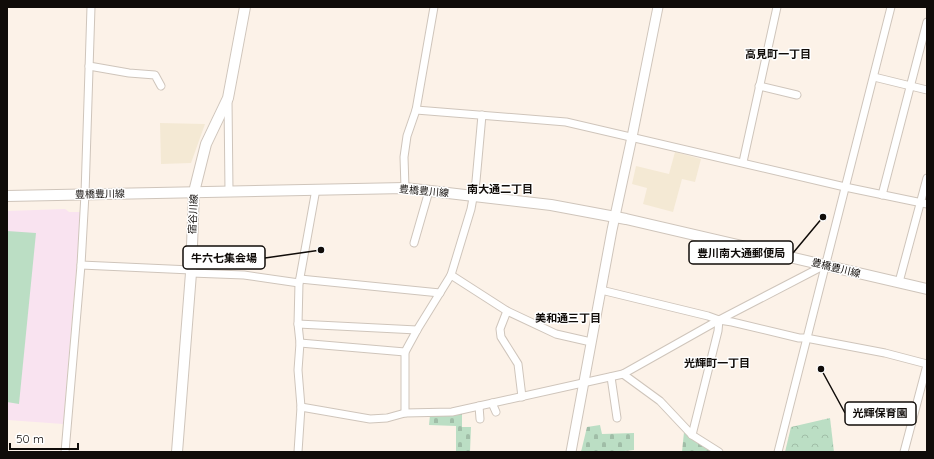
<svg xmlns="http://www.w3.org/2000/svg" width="934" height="459" viewBox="0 0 934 459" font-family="Quicksand,'Noto Sans JP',sans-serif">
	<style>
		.commercial { fill: #f4e9d4 }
		.education { fill: #f9e3f0 }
		.cemetery { fill: url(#cemetery-stones) }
		.park { fill: url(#park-crowns) }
		.garden { fill: #bbdec4 }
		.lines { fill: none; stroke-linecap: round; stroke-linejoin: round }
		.minor-casing { stroke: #cfc5bb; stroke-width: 9 }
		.tertiary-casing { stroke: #cfc5bb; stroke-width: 11 }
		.secondary-casing { stroke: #cfc5bb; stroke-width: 12 }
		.minor { stroke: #fff; stroke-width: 7 }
		.tertiary { stroke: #fff; stroke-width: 9 }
		.secondary { stroke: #fff; stroke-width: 10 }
		.labels { text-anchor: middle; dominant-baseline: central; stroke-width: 3; stroke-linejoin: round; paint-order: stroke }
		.street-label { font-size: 10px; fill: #100c09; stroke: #fff }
		.neighbourhood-label { font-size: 11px; font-weight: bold; fill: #100c09; stroke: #fff }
		.leader { fill: none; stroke: #100c09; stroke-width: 1.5 }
		.callout-dot { fill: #100c09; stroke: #fff; stroke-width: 1.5 }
		.callout { fill: #fff; stroke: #100c09; stroke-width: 1.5 }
		.callout-label { font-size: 11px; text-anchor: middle; font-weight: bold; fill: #100c09 }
	</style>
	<defs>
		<pattern id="cemetery-stones" width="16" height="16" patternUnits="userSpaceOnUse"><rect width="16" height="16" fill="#bbdec4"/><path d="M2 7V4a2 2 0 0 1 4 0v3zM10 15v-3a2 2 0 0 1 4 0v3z" fill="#a0bda7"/></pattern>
		<pattern id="park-crowns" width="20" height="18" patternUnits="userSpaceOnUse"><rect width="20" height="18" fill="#bbdec4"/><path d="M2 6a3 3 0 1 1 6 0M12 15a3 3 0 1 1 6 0" fill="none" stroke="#a0bda7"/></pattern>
	</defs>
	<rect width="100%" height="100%" fill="#fcf2e8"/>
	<g class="commercial">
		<polygon points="160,123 205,124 191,163 161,164"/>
		<polygon points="675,152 701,159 695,182 682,179 673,212 643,204 647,188 632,184 636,166 669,174"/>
	</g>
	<polygon class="education" points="65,209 69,212 81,212 63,424 8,420 7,211"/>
	<g class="cemetery">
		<polygon points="462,413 462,427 471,427 470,452 456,452 456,426 429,425 430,415"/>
		<polygon points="600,425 602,434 634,433 634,450 624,451 624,452 581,452 587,427"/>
		<polygon points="684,432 713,452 682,452"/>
	</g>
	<polygon class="park" points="830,418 834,452 785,452 791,427"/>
	<polygon class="garden" points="7,231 36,233 19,404 7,402"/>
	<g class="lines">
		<g class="minor-casing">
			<g id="minor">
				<polyline points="89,66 129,73 155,75 161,86"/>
				<polyline points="874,77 927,90"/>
				<polyline points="759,86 797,95"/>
				<polyline points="228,100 229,191"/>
				<polyline points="416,110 566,122 845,187 927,204"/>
				<polyline points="743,162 777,7"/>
				<polyline points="405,188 404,157 407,136 416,110 434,7"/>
				<polyline points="882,195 927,22"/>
				<polyline points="414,243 429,191"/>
				<polyline points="81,265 191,270"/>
				<polyline points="191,273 244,275 299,283"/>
				<polyline points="451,275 507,311 556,334 591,342"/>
				<polyline points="300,279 440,293"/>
				<polyline points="899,282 927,178"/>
				<polyline points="601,290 708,316 719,320 732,322 799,338 806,338 885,353 927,364"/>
				<polyline points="507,311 500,329 501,337 518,364 522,397"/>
				<polyline points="298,324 417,330"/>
				<polyline points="300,343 405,352"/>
				<polyline points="623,374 660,401 692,435 719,452"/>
				<polyline points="611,377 617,418"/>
				<polyline points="492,403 496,412"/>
				<polyline points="479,406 480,419"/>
				<polyline points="301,407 370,419 387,418 405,413 452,412 623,374 719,320 825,265"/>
				<polyline points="405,413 405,352 417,330 451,275 471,209 476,181 482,115"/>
				<polyline points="692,435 718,331 719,320"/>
				<polyline points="65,452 81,265 85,194 91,7"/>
				<polyline points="298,452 301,407 298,370 300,343 298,324 299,283 316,189"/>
				<polyline points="778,452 891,7"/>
				<polyline points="904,452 927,365"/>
			</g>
		</g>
		<g class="tertiary-casing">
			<polyline id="tertiary" points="571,452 612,230 632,137 658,7"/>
		</g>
		<g class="secondary-casing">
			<g id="secondary">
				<polyline points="7,196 405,188 551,205 626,219 927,289"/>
				<polyline points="177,452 191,273 194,192 206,144 228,98 245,7"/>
			</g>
		</g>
		<use href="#minor" class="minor"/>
		<use href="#tertiary" class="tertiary"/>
		<use href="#secondary" class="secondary"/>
	</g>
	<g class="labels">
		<g class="street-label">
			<text transform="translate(424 191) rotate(5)">豊橋豊川線</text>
			<text transform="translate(100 194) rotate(-1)">豊橋豊川線</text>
			<text transform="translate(193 214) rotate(-87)">宿谷川線</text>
			<text transform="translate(836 268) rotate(14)">豊橋豊川線</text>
		</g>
		<g class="neighbourhood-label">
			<text x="778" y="54">高見町一丁目</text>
			<text x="500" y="189">南大通二丁目</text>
			<text x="568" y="318">美和通三丁目</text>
			<text x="717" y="363">光輝町一丁目</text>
		</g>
	</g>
	<path class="leader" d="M823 217L793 253M321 250L265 258M821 369L845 413"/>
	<g class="callout-dot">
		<circle cx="823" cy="217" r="4"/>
		<circle cx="321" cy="250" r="4"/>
		<circle cx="821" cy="369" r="4"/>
	</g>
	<g class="callout">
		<rect x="689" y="241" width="104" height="23" rx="4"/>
		<rect x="183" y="246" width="82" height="23" rx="4"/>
		<rect x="845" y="402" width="71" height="23" rx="4"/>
	</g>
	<g class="callout-label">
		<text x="741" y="257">豊川南大通郵便局</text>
		<text x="224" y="262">牛六七集会場</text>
		<text x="880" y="417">光輝保育園</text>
	</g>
	<rect width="934" height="459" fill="none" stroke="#100c09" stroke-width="16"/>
	<path d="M10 443v6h68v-6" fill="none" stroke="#100c09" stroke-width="2"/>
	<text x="16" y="443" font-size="12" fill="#100c09" stroke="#ffffff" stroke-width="3" paint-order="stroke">50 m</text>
</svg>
